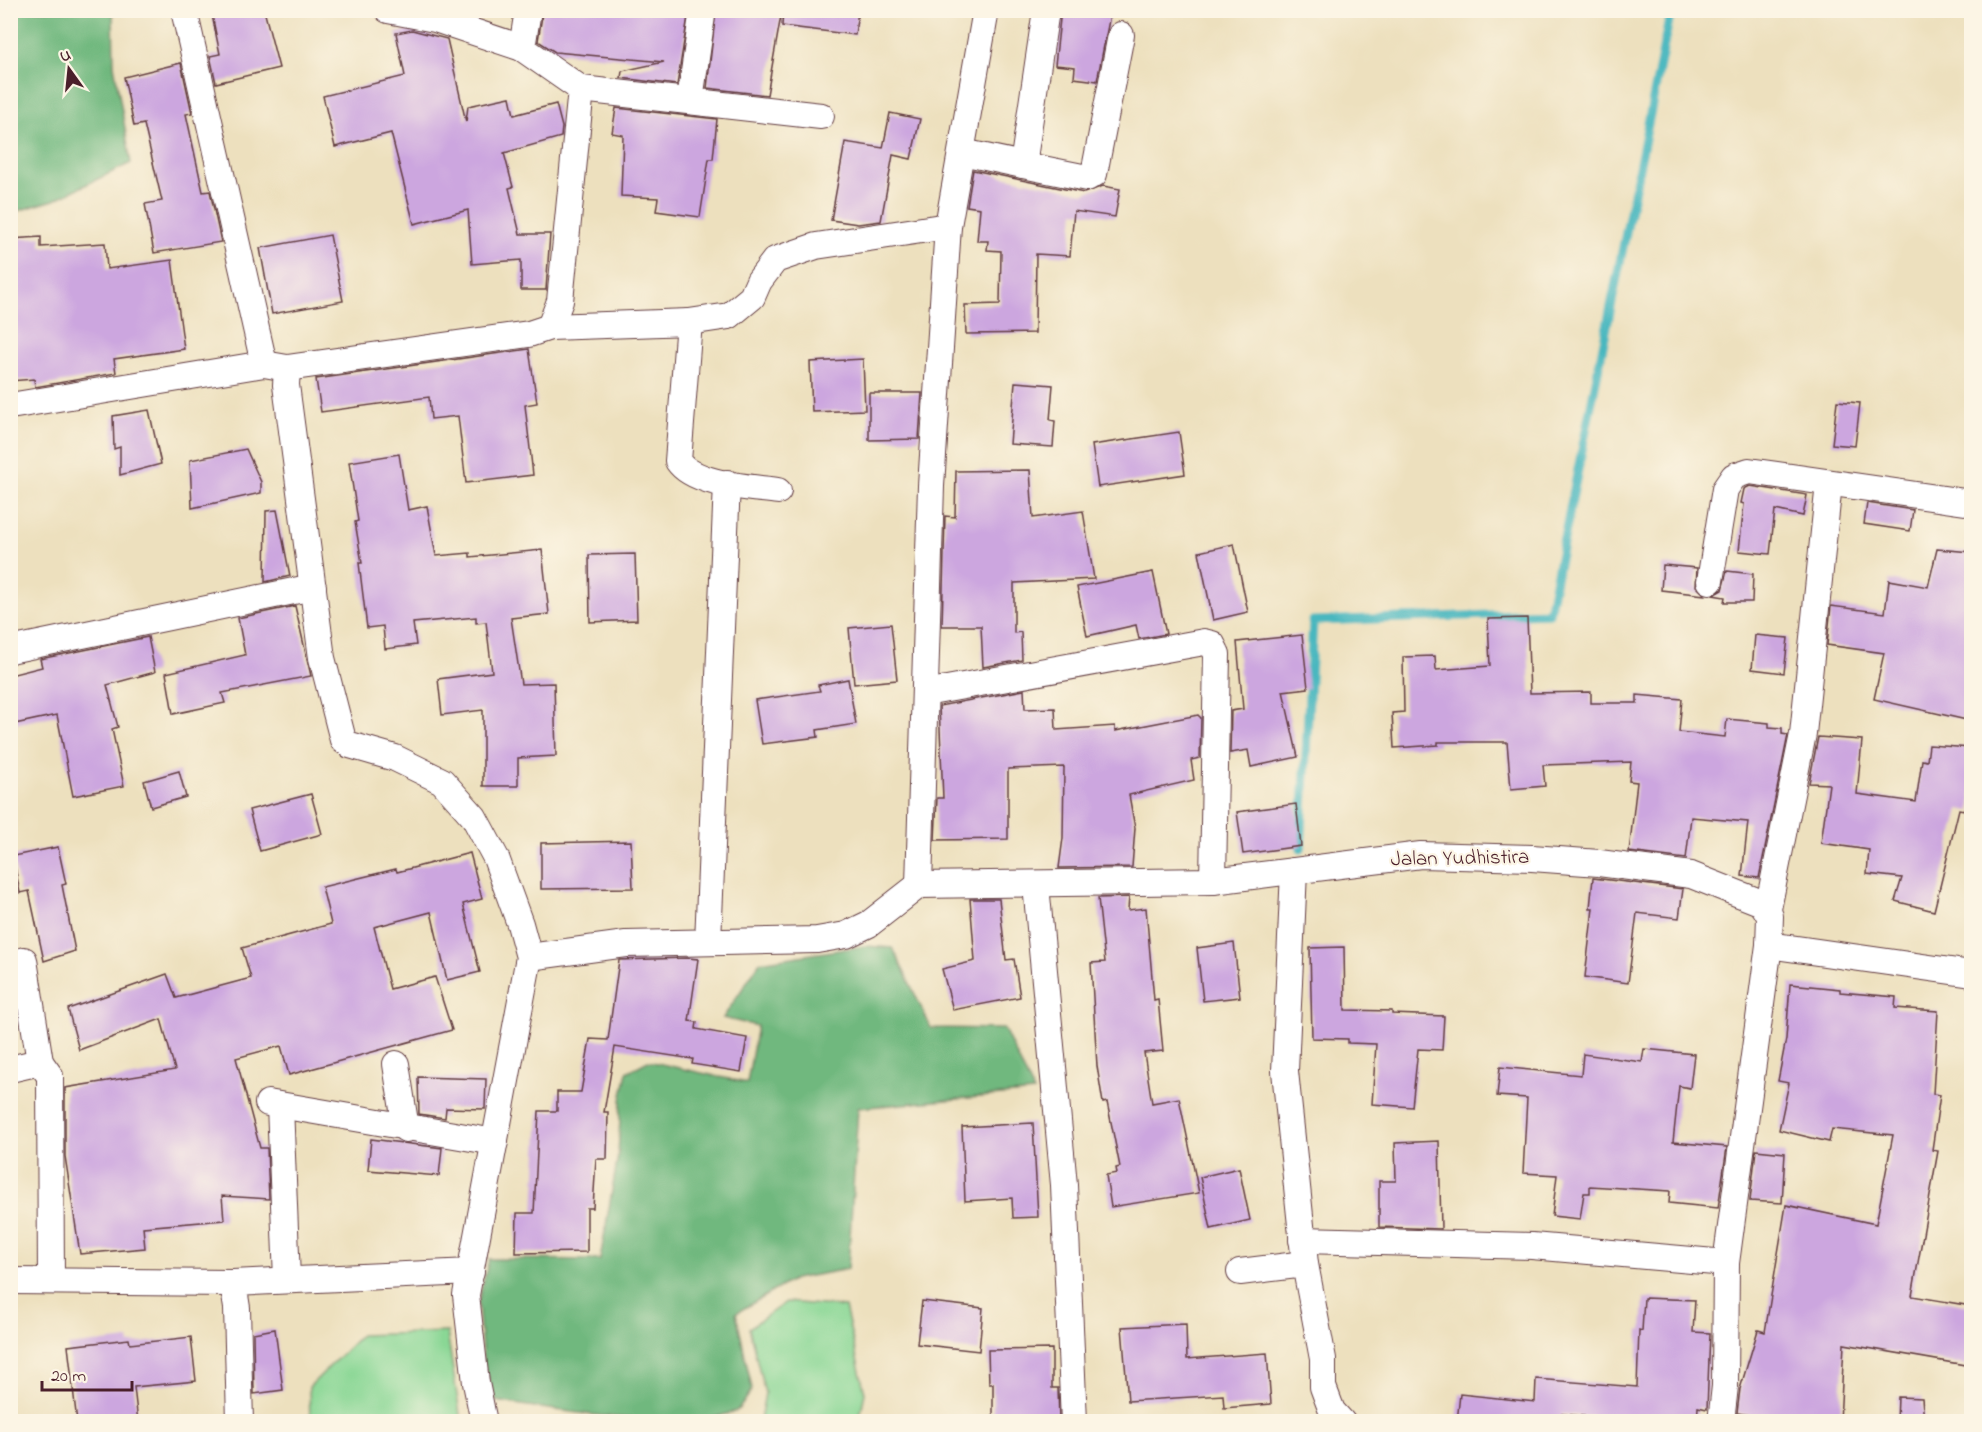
<svg xmlns="http://www.w3.org/2000/svg" width="1982" height="1432" viewBox="0 0 1982 1432" font-family="'Indie Flower',sans-serif">
	<style>
		.green { fill: #8ad795; stroke: #6a7b60; stroke-width: 1.5 }
		.forest { fill: #6fb87e; stroke: #5c6c54; stroke-width: 1.5 }
		.lines { fill: none; stroke-linecap: round; stroke-linejoin: round }
		.stream { stroke: #48b7bf; stroke-width: 9 }
		.building { fill: #cca6df }
		.minor-casing { stroke: #623c41; stroke-width: 28 }
		.minor { stroke: #fff; stroke-width: 26 }
		.labels { text-anchor: middle; dominant-baseline: central; stroke-width: 4.5; stroke-linejoin: round; paint-order: stroke }
		.street-label { font-size: 21px; fill: #4a1f2b; stroke: #fcf5e5 }
	</style>
	<rect width="100%" height="100%" fill="#fcf5e5"/>
	<filter id="ink" filterUnits="userSpaceOnUse"><feTurbulence type="fractalNoise" baseFrequency=".0167" numOctaves="2"/><feDisplacementMap in="SourceGraphic" scale="12" xChannelSelector="R" yChannelSelector="G"/><feConvolveMatrix kernelMatrix="1 2 1 2 8 2 1 2 1" color-interpolation-filters="sRGB"/></filter>
	<filter id="wash" filterUnits="userSpaceOnUse"><feTurbulence type="fractalNoise" baseFrequency=".008" numOctaves="4" result="noise"/><feDisplacementMap in="SourceGraphic" scale="24" xChannelSelector="R" yChannelSelector="G"/><feGaussianBlur stdDeviation="1.35" result="paint"/><feColorMatrix in="noise" values="0 0 0 0 0 0 0 0 0 0 0 0 0 0 0 0 0 1.4 0 .05"/><feComposite in="paint" operator="in"/></filter>
	<g filter="url(#wash)">
		<rect width="100%" height="100%" fill="#ede0be"/>
		<g class="green">
			<polygon points="786,1302 845,1307 865,1393 859,1421 760,1421 765,1393 749,1328"/>
			<polygon points="447,1332 461,1421 310,1421 309,1387 361,1335"/>
		</g>
		<g class="forest">
			<polygon points="11,10 113,11 114,65 131,163 54,200 11,213"/>
			<path d="M865,946L893,948L931,1028L1004,1029L1034,1092L858,1108L848,1269L794,1279L736,1313L752,1389C748,1396 742,1407 736,1411C684,1432 555,1410 496,1401L483,1361L478,1303L489,1259L600,1260L618,1156L621,1100L627,1072L648,1061L747,1083L757,1026L723,1018L760,962Z"/>
		</g>
		<g class="lines">
			<polyline class="stream" points="1301,848 1313,621 1549,613 1671,10"/>
		</g>
		<g id="blocks">
			<g class="building">
				<polygon points="211,10 264,10 279,68 216,83 210,56 220,54"/>
				<polygon points="543,10 689,10 677,85 621,78 622,71 664,62 555,52 538,41"/>
				<polygon points="716,10 782,10 767,95 707,88"/>
				<polygon points="783,10 858,10 855,35 782,26"/>
				<polygon points="1061,10 1111,10 1097,81 1074,78 1075,67 1055,65"/>
				<polygon points="412,30 447,39 466,122 468,106 510,97 514,115 556,104 562,127 561,137 504,153 513,187 509,188 520,234 550,234 546,290 521,290 521,260 472,264 468,210 414,224 391,133 335,147 323,96 405,76 396,33"/>
				<polygon points="181,63 192,113 186,114 203,192 210,191 221,242 154,253 145,204 162,201 144,124 134,126 124,77"/>
				<polygon points="616,108 717,119 713,159 709,159 700,217 656,211 658,198 621,196 623,135 612,133"/>
				<polygon points="890,113 920,119 911,159 893,155 881,221 858,224 831,220 845,142 883,148"/>
				<polygon points="973,170 1084,193 1103,186 1120,189 1115,217 1074,211 1070,256 1036,254 1035,333 966,334 965,305 1000,304 1001,251 987,250 988,241 977,241 980,208 967,206"/>
				<polygon points="330,235 343,301 272,314 260,248"/>
				<polygon points="41,237 41,247 105,243 107,269 172,260 184,349 114,359 116,373 35,387 34,379 10,381 10,239"/>
				<polygon points="529,349 537,403 525,405 533,475 466,483 458,416 431,419 429,397 321,412 316,379"/>
				<polygon points="863,359 865,410 812,412 810,362"/>
				<polygon points="1015,382 1053,385 1050,420 1055,421 1053,447 1010,444"/>
				<polygon points="869,393 922,393 919,439 869,440"/>
				<polygon points="1837,401 1860,403 1855,446 1832,444"/>
				<polygon points="149,410 161,464 120,475 120,447 114,449 113,416"/>
				<polygon points="1179,432 1185,474 1098,487 1092,445"/>
				<polygon points="246,449 261,482 261,493 192,508 190,460"/>
				<polygon points="399,454 408,510 427,506 436,556 470,553 470,557 542,550 549,614 511,618 521,684 554,683 556,756 518,758 518,786 483,786 483,710 442,715 438,679 492,672 486,622 476,623 476,617 413,623 416,645 385,649 383,626 367,628 359,563 362,563 355,522 358,521 349,462"/>
				<polygon points="1030,470 1033,518 1083,511 1094,579 1014,583 1014,633 1021,632 1022,660 983,667 981,626 942,626 945,516 955,517 956,471"/>
				<polygon points="1750,486 1807,495 1803,516 1775,510 1770,554 1739,551 1744,504 1741,503 1744,489"/>
				<polygon points="1867,503 1913,510 1910,531 1864,524"/>
				<polygon points="277,510 290,576 265,582 266,511"/>
				<polygon points="1234,544 1248,612 1213,620 1199,552"/>
				<polygon points="1937,549 1971,552 1971,721 1874,699 1884,653 1827,645 1831,606 1885,613 1889,580 1928,587"/>
				<polygon points="635,554 637,620 590,622 589,555"/>
				<polygon points="1663,565 1697,568 1696,586 1705,595 1661,590"/>
				<polygon points="1727,571 1753,574 1752,602 1724,602 1725,597 1713,595 1722,590"/>
				<polygon points="1153,572 1166,634 1139,639 1136,625 1087,636 1077,587"/>
				<polygon points="295,606 311,676 222,693 225,703 173,714 166,673 245,655 238,618"/>
				<polygon points="1527,618 1530,693 1591,692 1591,703 1637,703 1637,695 1682,699 1679,732 1725,737 1727,719 1769,723 1769,727 1782,728 1782,734 1788,735 1759,878 1742,876 1748,822 1691,817 1686,859 1629,852 1637,782 1629,781 1631,762 1543,765 1545,786 1511,789 1507,742 1438,742 1438,745 1394,748 1392,713 1404,712 1403,657 1435,656 1436,670 1490,666 1488,619"/>
				<polygon points="891,624 897,680 854,684 849,628"/>
				<polygon points="1302,635 1308,688 1283,691 1298,757 1251,767 1248,750 1230,753 1231,711 1243,709 1237,642"/>
				<polygon points="1755,635 1788,638 1784,673 1752,669"/>
				<polygon points="148,637 155,672 107,685 118,727 112,729 124,786 73,796 57,715 10,725 10,675 42,667 40,659"/>
				<polygon points="848,679 856,724 817,730 818,737 762,744 755,700 820,691 818,685"/>
				<polygon points="1024,690 1025,709 1055,708 1056,730 1115,726 1115,731 1198,715 1201,718 1200,758 1191,760 1194,780 1129,795 1135,828 1132,867 1059,868 1063,838 1064,767 1008,769 1008,839 935,840 937,798 943,798 939,706"/>
				<polygon points="1818,737 1862,740 1857,794 1916,802 1922,760 1927,761 1929,745 1971,748 1971,811 1959,809 1934,911 1895,901 1902,878 1867,874 1869,850 1821,843 1829,784 1809,783"/>
				<polygon points="179,771 186,797 151,807 144,781"/>
				<polygon points="311,794 322,834 260,851 249,810"/>
				<polygon points="1296,804 1301,846 1243,854 1237,812"/>
				<polygon points="631,841 633,888 541,889 541,843"/>
				<polygon points="58,847 66,884 62,885 75,951 44,961 29,891 20,893 13,856"/>
				<polygon points="470,853 482,899 463,904 480,972 447,980 431,912 374,927 390,989 435,977 452,1030 289,1075 281,1046 236,1058 260,1148 267,1148 269,1199 222,1196 224,1220 143,1227 145,1248 80,1254 65,1156 65,1088 175,1070 161,1019 79,1050 68,1009 167,974 176,998 251,978 242,948 331,924 322,887 396,869 397,872"/>
				<polygon points="1593,878 1683,889 1679,918 1637,913 1628,983 1585,977 1593,908 1590,908"/>
				<polygon points="1129,897 1128,910 1146,908 1154,1000 1158,999 1163,1051 1144,1053 1152,1103 1179,1098 1199,1193 1111,1207 1106,1175 1117,1173 1116,1168 1120,1167 1107,1102 1103,1103 1097,1066 1091,963 1105,962 1098,898"/>
				<polygon points="970,899 999,899 1006,960 1014,959 1020,997 953,1010 942,969 975,961"/>
				<polygon points="1234,943 1240,997 1203,1001 1197,948"/>
				<polygon points="1344,947 1345,1010 1392,1011 1392,1014 1444,1016 1442,1050 1418,1049 1412,1107 1372,1104 1376,1044 1348,1043 1348,1039 1312,1038 1310,948"/>
				<polygon points="688,958 698,959 689,1021 697,1022 696,1029 747,1038 741,1072 692,1064 693,1059 615,1047 604,1112 608,1112 607,1159 596,1159 593,1208 587,1208 587,1252 516,1253 517,1213 534,1213 539,1111 557,1111 557,1092 581,1092 590,1039 608,1040 619,960"/>
				<polygon points="1790,984 1840,989 1840,992 1896,997 1895,1008 1938,1011 1933,1094 1940,1095 1932,1150 1938,1151 1912,1296 1971,1306 1971,1366 1844,1344 1840,1422 1749,1422 1749,1415 1737,1413 1740,1389 1758,1330 1765,1332 1786,1205 1876,1224 1893,1135 1832,1129 1829,1142 1779,1130 1789,1083 1778,1081 1786,1039"/>
				<polygon points="1644,1049 1694,1054 1690,1088 1679,1086 1673,1142 1727,1147 1718,1208 1669,1203 1670,1191 1590,1186 1590,1193 1584,1193 1580,1219 1552,1216 1557,1175 1523,1173 1527,1098 1497,1096 1500,1067 1581,1075 1583,1054 1642,1062"/>
				<polygon points="418,1077 486,1079 485,1109 446,1108 445,1118 419,1114"/>
				<polygon points="1033,1123 1038,1217 1013,1218 1012,1198 965,1201 962,1127"/>
				<polygon points="371,1139 442,1148 439,1176 368,1170"/>
				<polygon points="1439,1141 1441,1229 1379,1227 1379,1181 1396,1181 1395,1143"/>
				<polygon points="1756,1150 1785,1153 1782,1203 1750,1201"/>
				<polygon points="1239,1168 1250,1220 1211,1229 1200,1177"/>
				<polygon points="1644,1298 1695,1300 1693,1332 1710,1333 1707,1409 1698,1407 1697,1422 1634,1421 1562,1414 1562,1422 1457,1422 1460,1394 1535,1402 1536,1379 1637,1387 1639,1330 1642,1331"/>
				<polygon points="922,1301 983,1308 979,1351 917,1344"/>
				<polygon points="1186,1324 1187,1359 1267,1353 1271,1404 1224,1408 1223,1395 1128,1401 1122,1327"/>
				<polygon points="275,1329 283,1390 254,1394 253,1333"/>
				<polygon points="191,1337 196,1381 134,1387 138,1422 77,1422 68,1346 129,1339 130,1344"/>
				<polygon points="1052,1349 1052,1388 1058,1388 1059,1422 993,1422 993,1384 989,1384 988,1350"/>
				<polygon points="1898,1397 1922,1398 1924,1422 1897,1422"/>
			</g>
		</g>
	</g>
	<g filter="url(#ink)">
		<use href="#blocks" fill-opacity="0" stroke="#623c41" stroke-width="1.5"/>
		<g class="lines">
			<g class="minor-casing">
				<g id="minor">
					<polyline points="184,10 264,364"/>
					<polyline points="388,10 435,19 522,48 581,89 560,301 550,327"/>
					<polyline points="522,48 528,10"/>
					<polyline points="581,89 821,116"/>
					<polyline points="690,100 702,16"/>
					<polyline points="962,152 1023,165 1046,10"/>
					<polyline points="1023,165 1087,178 1094,174 1121,35"/>
					<polyline points="948,226 986,10"/>
					<path d="M689,322L678,461C694,485 750,487 778,491"/>
					<polyline points="287,368 286,385 322,658 343,740 350,745 395,758 442,781 474,817 496,858 520,924 529,957 466,1295 476,1383 484,1422"/>
					<polyline points="10,406 264,364 287,368 529,334 550,327 689,322 729,316 752,297 759,281 775,260 816,246 948,226 931,486 919,885"/>
					<polyline points="1710,581 1725,489 1734,476 1749,471 1972,503"/>
					<polyline points="10,650 313,587"/>
					<polyline points="925,693 1204,642 1212,644 1217,654 1213,881"/>
					<polyline points="1294,871 1285,1071 1305,1264 1323,1359 1323,1387 1332,1411 1342,1422"/>
					<polyline points="1036,885 1064,1185 1074,1422"/>
					<polyline points="1768,909 1803,734 1829,483"/>
					<polyline points="708,942 727,483"/>
					<polyline points="1769,945 1972,974"/>
					<polyline points="529,957 626,944 817,940 846,935 869,924 919,885 1213,881 1421,855 1532,858 1599,863 1691,875 1762,903 1770,916 1769,945 1726,1263 1725,1386 1721,1422"/>
					<polyline points="24,960 40,1062"/>
					<polyline points="396,1064 406,1129"/>
					<polyline points="10,1069 40,1062 50,1076 51,1280"/>
					<polyline points="268,1103 495,1142"/>
					<polyline points="280,1106 287,1279"/>
					<polyline points="1302,1240 1532,1246 1726,1263"/>
					<polyline points="1240,1272 1305,1264"/>
					<polyline points="10,1281 233,1283"/>
					<polyline points="240,1422 237,1308 233,1283 471,1272"/>
				</g>
			</g>
			<use href="#minor" class="minor"/>
		</g>
	</g>
	<g class="labels">
		<g class="street-label">
			<text transform="translate(1460 859) rotate(-1)">Jalan Yudhistira</text>
		</g>
	</g>
	<rect width="1982" height="1432" fill="none" stroke="#fcf5e5" stroke-width="36"/>
	<g transform="translate(69 69) rotate(345)" stroke="#fcf5e5" stroke-width="4.5" paint-order="stroke">
	<path d="M0-4.5L10 22L0 15L-10 22Z" fill="#4a1f2b"/>
	<text y="-9" font-size="16" font-weight="bold" text-anchor="middle" fill="#4a1f2b">U</text>
	</g>
	<path d="M42 1381v9h90v-9" fill="none" stroke="#4a1f2b" stroke-width="3"/>
	<text x="51" y="1381" font-size="18" fill="#4a1f2b" stroke="#fcf5e5" stroke-width="4.5" paint-order="stroke">20 m</text>
</svg>
